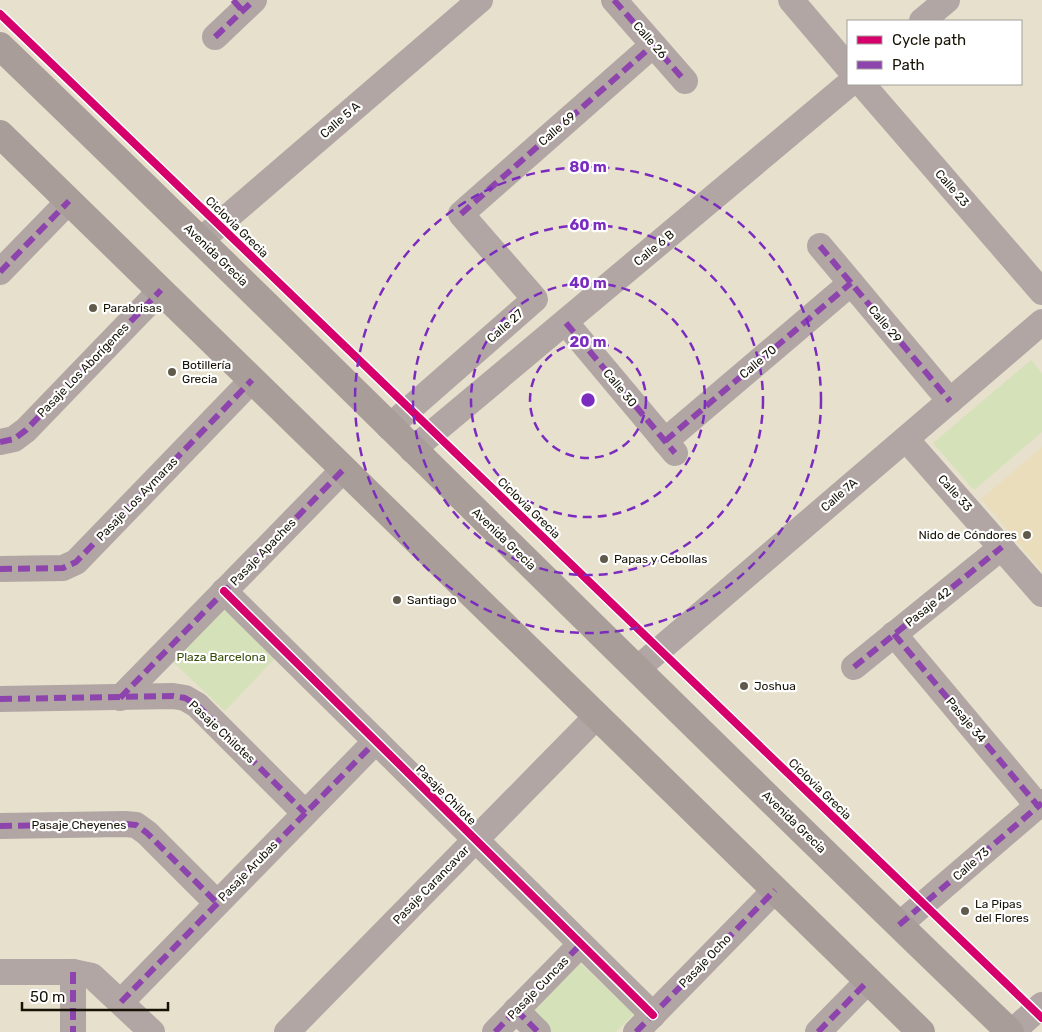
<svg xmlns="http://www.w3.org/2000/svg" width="1042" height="1032" viewBox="0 0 1042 1032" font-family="Rubik,sans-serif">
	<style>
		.built { fill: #e9ddbc }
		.green { fill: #d5e1b9 }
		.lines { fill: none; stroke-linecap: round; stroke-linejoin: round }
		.minor { stroke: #b1a6a4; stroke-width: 26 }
		.major { stroke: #a99d99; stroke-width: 28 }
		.quiet { stroke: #8e44ad; stroke-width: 6; stroke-dasharray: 12 6; stroke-linecap: butt }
		.cycleway-casing { stroke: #fff; stroke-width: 11 }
		.cycleway { stroke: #d6006c; stroke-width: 8 }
		.ring { fill: none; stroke: #7b2cbf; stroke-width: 2.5; stroke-dasharray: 9 6 }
		.poi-dot { fill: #5f5a4b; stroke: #fff; stroke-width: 2 }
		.labels { text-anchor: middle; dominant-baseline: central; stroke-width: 4.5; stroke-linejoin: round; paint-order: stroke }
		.street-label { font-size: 12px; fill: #161205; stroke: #fff }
		.poi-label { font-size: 12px; fill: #161205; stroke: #fff; text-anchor: start }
		.park-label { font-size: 12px; fill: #354d09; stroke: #fff }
		.centre { fill: #7b2cbf; stroke: #fff; stroke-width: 2.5 }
		.ring-label { font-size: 15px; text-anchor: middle; font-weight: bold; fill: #7b2cbf; stroke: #fff; stroke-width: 4.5; stroke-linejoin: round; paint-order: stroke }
	</style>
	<rect width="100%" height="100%" fill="#e7e0cc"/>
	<polygon class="built" points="1042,447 1042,571 981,499"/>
	<g class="green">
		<polygon points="1031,360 1042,373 1042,432 974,490 933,443"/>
		<polygon points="219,605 275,658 225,711 169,658"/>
		<polygon points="577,960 634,1014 616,1032 548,1032 527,1012"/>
	</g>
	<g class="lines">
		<g class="minor">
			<polyline points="614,0 685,81"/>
			<polyline points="791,0 848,67"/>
			<polyline points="922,21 947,0"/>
			<polyline points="215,37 254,0"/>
			<polyline points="862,84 1042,292"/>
			<polyline points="201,240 480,0"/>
			<polyline points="820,246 950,401"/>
			<polyline points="0,272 69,201"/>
			<polyline points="566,323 675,453"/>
			<polyline points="389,427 535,299 461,214 653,45"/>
			<polyline points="906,439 1042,594"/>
			<polyline points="665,441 851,283"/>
			<polyline points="0,442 14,439 26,430 161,290"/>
			<polyline points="412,450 849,84"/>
			<polyline points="0,569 63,568 76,562 252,380"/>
			<polyline points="224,591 653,1015"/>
			<polyline points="894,634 1038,806"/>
			<polyline points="854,667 1002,547"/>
			<polyline points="637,669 1042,322"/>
			<polyline points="120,698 343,470"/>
			<polyline points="0,699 173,696 185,698 197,705 305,813"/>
			<polyline points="0,826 125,824 136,825 147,833 217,903"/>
			<polyline points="899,925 1042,802"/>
			<polyline points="0,972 73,972 92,976 152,1032"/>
			<polyline points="73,972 73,1032"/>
			<polyline points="121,1002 376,741"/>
			<polyline points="516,1010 538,1032"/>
			<polyline points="287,1032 596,717"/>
			<polyline points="495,1032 581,944"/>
			<polyline points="636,1032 775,890"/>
			<polyline points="818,1032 868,981"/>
			<polyline points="1012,1032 1042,1005"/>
		</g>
		<g class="major">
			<path d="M0,46C339,372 670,706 1010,1032"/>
			<polyline points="0,134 921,1032"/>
		</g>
		<g class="quiet">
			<polyline points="233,0 242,10"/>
			<polyline points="614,0 685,81"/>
			<polyline points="215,37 254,0"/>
			<polyline points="461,214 653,45"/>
			<polyline points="820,246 950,401"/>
			<polyline points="0,272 69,201"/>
			<polyline points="566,323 675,453"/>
			<polyline points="665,441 851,283"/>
			<polyline points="0,442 14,439 26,430 161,290"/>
			<polyline points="0,569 63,568 76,562 252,380"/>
			<polyline points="894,634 1038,806"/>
			<polyline points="854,667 1002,547"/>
			<polyline points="120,698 343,470"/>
			<polyline points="0,699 173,696 185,698 197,705 305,813"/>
			<polyline points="0,826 125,824 136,825 147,833 217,903"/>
			<polyline points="899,925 1042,803"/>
			<polyline points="73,972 73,1032"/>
			<polyline points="121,1002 376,741"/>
			<polyline points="516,1010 538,1032"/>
			<polyline points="495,1032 581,944"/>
			<polyline points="636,1032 775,890"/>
			<polyline points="818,1032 868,981"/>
		</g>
		<g class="cycleway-casing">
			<g id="cycleway">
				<polyline points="0,14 1042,1018"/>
				<polyline points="224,591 653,1015"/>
			</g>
		</g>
		<use href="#cycleway" class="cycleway"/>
	</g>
	<g class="ring">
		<circle cx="588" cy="400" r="58"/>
		<circle cx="588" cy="400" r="117"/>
		<circle cx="588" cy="400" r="175"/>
		<circle cx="588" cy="400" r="233"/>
	</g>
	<g class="poi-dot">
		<circle cx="93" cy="308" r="5"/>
		<circle cx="172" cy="372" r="5"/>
		<circle cx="1027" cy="535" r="5"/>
		<circle cx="604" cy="559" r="5"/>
		<circle cx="397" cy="600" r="5"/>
		<circle cx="744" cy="686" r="5"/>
		<circle cx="965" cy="911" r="5"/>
	</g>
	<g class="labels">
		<g class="street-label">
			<text transform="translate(650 40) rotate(49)">Calle 26</text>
			<text transform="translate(340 120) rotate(-41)">Calle 5 A</text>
			<text transform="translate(557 129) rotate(-41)">Calle 69</text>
			<text transform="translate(952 188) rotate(49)">Calle 23</text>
			<text transform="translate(237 227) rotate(44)">Ciclovia Grecia</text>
			<text transform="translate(654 248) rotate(-40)">Calle 6 B</text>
			<text transform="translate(216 255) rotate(44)">Avenida Grecia</text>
			<text transform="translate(885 324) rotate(50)">Calle 29</text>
			<text transform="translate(505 326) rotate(-41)">Calle 27</text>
			<text transform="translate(758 362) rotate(-40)">Calle 70</text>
			<text transform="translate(83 370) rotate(-46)">Pasaje Los Aborígenes</text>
			<text transform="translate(620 388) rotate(50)">Calle 30</text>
			<text transform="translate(955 493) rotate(48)">Calle 33</text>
			<text transform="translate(839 495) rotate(-41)">Calle 7A</text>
			<text transform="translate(137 499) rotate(-46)">Pasaje Los Aymaras</text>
			<text transform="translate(529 508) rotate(44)">Ciclovia Grecia</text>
			<text transform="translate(504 539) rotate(44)">Avenida Grecia</text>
			<text transform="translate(263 552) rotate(-46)">Pasaje Apaches</text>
			<text transform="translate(928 607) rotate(-39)">Pasaje 42</text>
			<text transform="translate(966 720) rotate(50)">Pasaje 34</text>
			<text transform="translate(222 732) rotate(43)">Pasaje Chilotes</text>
			<text transform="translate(820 789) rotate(44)">Ciclovia Grecia</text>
			<text transform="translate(446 795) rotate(45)">Pasaje Chilote</text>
			<text transform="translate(794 822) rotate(44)">Avenida Grecia</text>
			<text x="79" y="825">Pasaje Cheyenes</text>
			<text transform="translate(971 864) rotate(-41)">Calle 73</text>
			<text transform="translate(248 871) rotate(-46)">Pasaje Arubas</text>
			<text transform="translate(431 885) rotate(-46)">Pasaje Carancavar</text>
			<text transform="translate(705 961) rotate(-46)">Pasaje Ocho</text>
			<text transform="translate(538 988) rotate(-46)">Pasaje Cuncas</text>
		</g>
		<g class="poi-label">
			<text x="103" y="308">Parabrisas</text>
			<text x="182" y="365">Botillería<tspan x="182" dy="14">Grecia</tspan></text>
			<text x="1017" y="535" text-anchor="end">Nido de Cóndores</text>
			<text x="614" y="559">Papas y Cebollas</text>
			<text x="407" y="600">Santiago</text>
			<text x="754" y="686">Joshua</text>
			<text x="975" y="904">La Pipas<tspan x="975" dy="14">del Flores</tspan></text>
		</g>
		<g class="park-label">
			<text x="221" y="657">Plaza Barcelona</text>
		</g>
	</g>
	<circle cx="588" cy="400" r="8" class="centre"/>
	<g class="ring-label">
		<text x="588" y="172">80 m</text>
		<text x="588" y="230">60 m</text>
		<text x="588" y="288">40 m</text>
		<text x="588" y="347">20 m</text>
	</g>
	<rect x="847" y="20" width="175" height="65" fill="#ffffff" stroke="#a2a09b"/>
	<rect x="857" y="36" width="25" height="8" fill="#d6006c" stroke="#a2a09b"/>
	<text x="892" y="45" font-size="15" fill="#161205">Cycle path</text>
	<rect x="857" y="61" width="25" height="8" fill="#8e44ad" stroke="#a2a09b"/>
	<text x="892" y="70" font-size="15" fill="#161205">Path</text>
	<path d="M22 1002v8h146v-8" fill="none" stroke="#161205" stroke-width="2.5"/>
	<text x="30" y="1002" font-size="15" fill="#161205" stroke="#ffffff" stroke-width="4" paint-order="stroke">50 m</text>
</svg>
